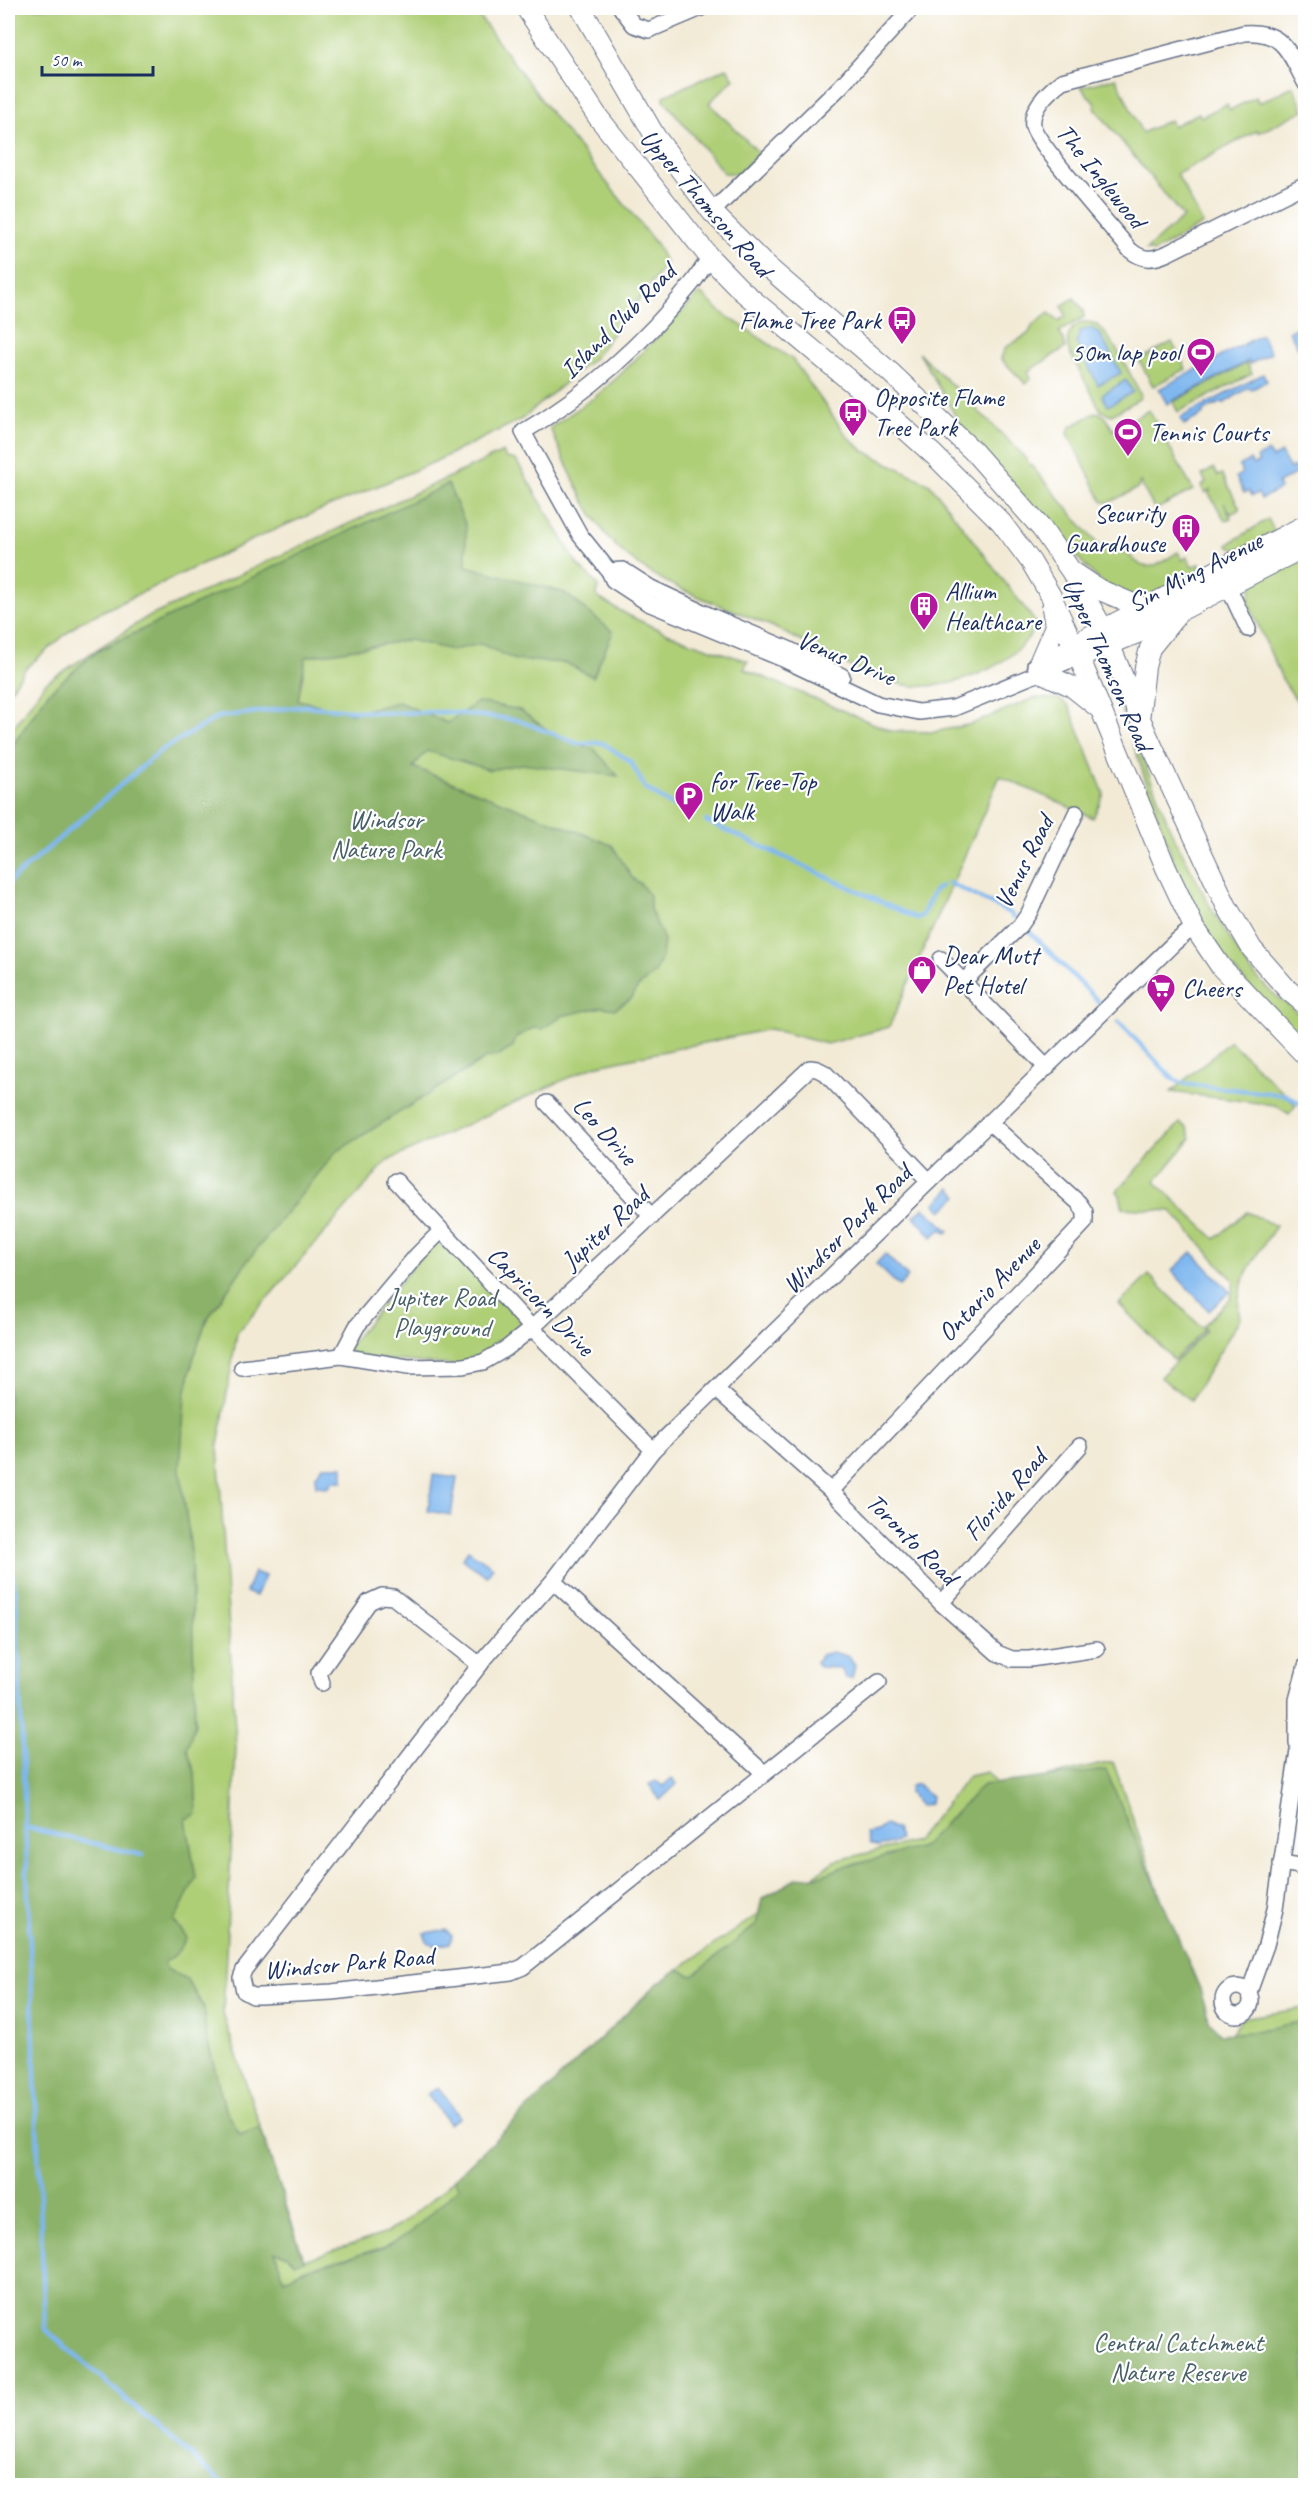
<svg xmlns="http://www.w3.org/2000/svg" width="1313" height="2493" viewBox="0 0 1313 2493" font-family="Caveat,sans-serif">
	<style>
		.green { fill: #afcf77; stroke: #657f6a; stroke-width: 1.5 }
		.forest { fill: #8bb268; stroke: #537063; stroke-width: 1.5 }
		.water { fill: #7fb7ef; stroke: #4d73a6; stroke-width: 1.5 }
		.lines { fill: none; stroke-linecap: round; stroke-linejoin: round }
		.stream { stroke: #7fb7ef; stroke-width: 4.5 }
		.minor-casing { stroke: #667088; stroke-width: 18 }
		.major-casing { stroke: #667088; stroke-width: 22 }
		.minor { stroke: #fff; stroke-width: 15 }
		.major { stroke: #fff; stroke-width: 20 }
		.labels { text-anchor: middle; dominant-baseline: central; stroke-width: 4.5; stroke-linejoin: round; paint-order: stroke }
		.street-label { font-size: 26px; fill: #1b2f5e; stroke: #fff }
		.poi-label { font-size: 26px; fill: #1b2f5e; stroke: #fff; text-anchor: start }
		.park-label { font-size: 26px; fill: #475f66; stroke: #fff }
	</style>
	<rect width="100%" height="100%" fill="#fff"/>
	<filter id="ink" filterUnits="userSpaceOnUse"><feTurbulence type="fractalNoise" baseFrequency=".0167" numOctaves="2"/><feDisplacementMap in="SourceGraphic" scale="12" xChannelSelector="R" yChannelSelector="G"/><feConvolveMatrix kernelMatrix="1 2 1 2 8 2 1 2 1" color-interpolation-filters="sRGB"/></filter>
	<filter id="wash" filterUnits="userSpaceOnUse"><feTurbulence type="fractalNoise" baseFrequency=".008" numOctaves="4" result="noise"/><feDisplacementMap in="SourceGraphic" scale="24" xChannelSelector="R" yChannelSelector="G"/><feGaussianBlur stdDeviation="1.35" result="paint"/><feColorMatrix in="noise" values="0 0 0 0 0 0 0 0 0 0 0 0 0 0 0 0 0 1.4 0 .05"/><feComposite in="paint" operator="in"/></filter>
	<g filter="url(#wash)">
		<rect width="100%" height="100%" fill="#f2ead5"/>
		<g class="green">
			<polygon points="8,8 473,8 554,117 657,245 666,264 594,358 522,419 432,463 269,532 80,622 25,669 8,694"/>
			<polygon points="727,68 734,79 709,103 759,153 738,174 724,173 664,100 664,96"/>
			<polygon points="1116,78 1142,133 1170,120 1173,126 1199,113 1201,117 1227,104 1230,110 1256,97 1259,103 1293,86 1304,110 1259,133 1258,130 1177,174 1203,224 1154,252 1146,250 1183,217 1094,107 1095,104 1081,87"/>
			<path d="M700,293L721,312L793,360L847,436L864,451L930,484L1036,623C1022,665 947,693 905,685C859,676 815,647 773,627C721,603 657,588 616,546C587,516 567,465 550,428L595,397L619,376Z"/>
			<polygon points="1074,298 1083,310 1084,317 1059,332 1064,340 1065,348 1028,371 1031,379 1026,384 1001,359 1005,348 1028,334 1033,325 1049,313 1058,321 1066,316 1062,306"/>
			<path d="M1083,322C1087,322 1093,322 1097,325C1113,337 1131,376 1141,395L1139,399L1112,415L1101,411L1069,351C1065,338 1070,327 1083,322Z"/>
			<polygon points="1172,342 1186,369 1153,386 1139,360"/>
			<path d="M919,353L1019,451L1098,545L1108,552C1134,544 1132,571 1152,566C1161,564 1170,557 1178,552L1182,560L1187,557L1192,566L1200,564L1201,569L1144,602L1113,593L1091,572L966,434Z"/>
			<polygon points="1247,363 1252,374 1178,412 1173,402"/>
			<polygon points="1149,410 1193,490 1155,510 1140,482 1138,488 1108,503 1102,501 1068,434 1070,427 1097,412 1105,416 1113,430"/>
			<path d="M503,452L506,458L516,460L577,564L598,585L597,597C643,627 696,645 748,661L744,669L891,731L934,732L972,724L1034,698L1059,699L1069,706L1104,794L1093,818L1000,776L889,1027L827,1044L770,1029L594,1066L387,1161L237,1333L218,1447L236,1747L223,2014L304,2260L381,2235L400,2225L441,2192L657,1984L835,1861L916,1841L969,1776L987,1772L1000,1787L1113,1762L1216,2054L1242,2018L1305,2008V2485L8,2486V735L45,683L144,619Z"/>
			<polygon points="1214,468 1218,476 1222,474 1240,509 1231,514 1224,503 1231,518 1225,520 1209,494 1210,490 1205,493 1201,486 1206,483 1202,475"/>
			<path d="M1268,519L1275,532C1262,539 1240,558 1227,545Z"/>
			<polygon points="1305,546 1305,713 1282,679 1248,602 1257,571"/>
			<polygon points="1105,663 1172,833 1212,910 1249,969 1268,989 1305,1019 1305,1040 1285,1025 1226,961 1203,924 1175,865"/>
			<polygon points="1230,1041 1296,1105 1289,1114 1275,1105 1171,1092"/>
			<path d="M1180,1123L1187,1128L1191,1138L1155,1182L1215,1239L1247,1212L1276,1226C1258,1254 1232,1283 1240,1318L1191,1400L1160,1377L1206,1331L1203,1326L1231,1298L1234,1281L1171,1211L1123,1208L1120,1195L1117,1191Z"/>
			<polygon points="441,1231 532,1328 463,1366 341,1356"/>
			<polygon points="1149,1275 1204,1330 1174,1360 1119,1304"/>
		</g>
		<polygon class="forest" points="448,484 466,526 466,566 565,593 613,632 593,677 566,663 515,660 481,644 452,650 409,640 306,657 298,700 352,713 399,702 447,723 478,702 520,710 556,736 594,749 618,776 522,764 490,770 427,751 413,767 612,845 633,879 641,884 650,897 650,909 664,940 662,957 655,973 638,987 632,998 615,1009 602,1007 561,1016 543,1029 533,1028 517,1037 512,1048 498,1056 486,1058 336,1152 248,1260 206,1321 193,1360 185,1395 180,1469 191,1551 195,1724 187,1749 195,1773 197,1814 186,1819 196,1878 174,1921 187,1938 175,1955 164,1963 168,1970 187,1979 204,2008 206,2034 224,2105 240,2135 260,2127 304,2261 295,2263 288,2255 275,2252 284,2280 303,2270 382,2248 410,2233 459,2187 453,2180 657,1984 679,1969 692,1976 756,1925 762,1899 797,1878 823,1875 840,1868 922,1847 983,1785 1106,1770 1200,1989 1210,2023 1221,2034 1250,2032 1305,2021 1305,2485 8,2485 8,752 48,693 97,651"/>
		<g class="water">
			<polygon points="1305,317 1305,350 1301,353 1289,331 1304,324 1302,319"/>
			<polygon points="1091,328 1100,334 1121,373 1098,385 1076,343 1080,331"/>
			<polygon points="1261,335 1271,353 1250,364 1249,361 1167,404 1159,389"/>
			<polygon points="1263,374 1267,381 1251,390 1249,387 1223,404 1222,402 1203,411 1204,414 1184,425 1180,418"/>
			<polygon points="1126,380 1133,392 1108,406 1102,395"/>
			<polygon points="1268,451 1272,458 1281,453 1290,469 1294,467 1297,473 1278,483 1280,489 1261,499 1258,493 1252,496 1249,491 1244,493 1236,477 1242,473 1239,466 1250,460 1253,465 1259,462 1257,458"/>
			<polygon points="951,1188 958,1196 942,1211 935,1204"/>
			<polygon points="924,1208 949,1231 946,1233 942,1229 932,1237 914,1216"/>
			<polygon points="1192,1252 1230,1292 1209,1311 1172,1271"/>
			<polygon points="885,1254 908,1277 899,1286 876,1264"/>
			<polygon points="323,1466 343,1466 343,1481 332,1481 329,1487 316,1486 315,1477"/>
			<polygon points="433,1475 457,1478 451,1515 428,1511"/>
			<polygon points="468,1550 493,1567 487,1576 462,1559"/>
			<polygon points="254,1572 265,1576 256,1596 246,1592"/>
			<polygon points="833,1652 849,1657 855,1666 852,1678 846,1678 841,1668 819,1667 816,1663 821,1655"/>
			<polygon points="672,1778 677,1784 660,1800 649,1784 656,1781 663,1786"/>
			<polygon points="917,1784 931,1796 930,1804 920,1806 909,1792 910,1786"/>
			<polygon points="885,1825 896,1829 900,1840 878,1847 870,1844 866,1833 877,1831"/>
			<polygon points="446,1930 452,1936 450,1943 437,1946 427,1942 424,1933"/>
			<polygon points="438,2087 460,2117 449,2124 427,2094"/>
		</g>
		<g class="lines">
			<g class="stream">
				<polyline points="706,821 916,918 922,916 934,891 941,886"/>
				<polyline points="8,883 160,751 218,717 305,706 384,713 447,712 517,720 577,743 603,743 631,762 645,788 673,806"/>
				<polyline points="949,883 1010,913 1014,917"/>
				<polyline points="1030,932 1099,1002"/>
				<polyline points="1119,1022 1173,1079 1185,1084 1286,1095 1306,1107"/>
				<polyline points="8,1561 16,1592 45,2329 226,2486"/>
				<polyline points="25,1827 142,1855"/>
			</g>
		</g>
	</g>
	<g filter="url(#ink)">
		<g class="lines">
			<g class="minor-casing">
				<g id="minor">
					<polyline points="621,8 634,25 649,30 701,8"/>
					<path d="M1306,84C1289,53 1284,30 1244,33L1062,81C1049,91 1030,108 1033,126C1036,143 1114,230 1130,250C1143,261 1153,260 1168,253L1306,184"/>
					<polyline points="712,212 840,87 912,8"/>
					<path d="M710,258C704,265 700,273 694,281C646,341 589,393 523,432L580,535L609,571L613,580L648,603L783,659L878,704L919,712L954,708L1078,657"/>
					<polyline points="609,571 623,570 651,588 713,617 788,649 842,676"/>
					<polyline points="1224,578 1248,629"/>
					<polyline points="1035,665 1073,645"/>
					<polyline points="941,959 1047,1068"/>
					<polyline points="963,982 1020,926 1029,913 1076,813"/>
					<polyline points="547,1103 652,1217"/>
					<polyline points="396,1181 532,1328 653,1450"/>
					<polyline points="341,1356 357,1326 417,1255 441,1231"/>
					<polyline points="242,1368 341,1356 408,1367 463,1366 483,1362 507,1348 532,1328 810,1068 817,1069 825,1073 929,1181"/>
					<polyline points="717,1390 831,1491 941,1603 997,1653 1012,1659 1030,1659 1097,1649"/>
					<polyline points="831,1491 1085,1222 1085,1212 1079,1203 989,1122"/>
					<polyline points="553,1581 764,1773"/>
					<polyline points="941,1603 1080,1446"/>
					<polyline points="879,1682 523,1967 511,1972 332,1992 260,1996 253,1996 244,1991 241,1978 244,1970 486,1657 553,1581 653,1450 1174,943 1194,927"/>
					<polyline points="322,1683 319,1673 369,1602 382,1596 393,1597 480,1665"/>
					<polyline points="1297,1743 1297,1700 1306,1666"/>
					<polyline points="1281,1863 1306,1867"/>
					<circle cx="1237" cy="2001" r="14"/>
					<polyline points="1249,1992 1266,1945 1275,1909 1298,1750 1306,1728"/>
				</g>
			</g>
			<g class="major-casing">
				<g id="major">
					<polyline points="526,8 598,117 710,258 742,291 867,395 934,455 1001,522 1031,562 1051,596 1085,671 1166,868 1194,927 1221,967 1306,1056"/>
					<polyline points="581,8 655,136 712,212 762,262 890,372 974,452 1042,529 1071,571 1103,629 1147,735 1226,905 1252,949 1288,990 1306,1005"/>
					<polyline points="1073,572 1100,590 1145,609"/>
					<polyline points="1073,645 1306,525"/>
					<polyline points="1078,657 1135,634 1306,546"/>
					<polyline points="1039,663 1055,626 1052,608"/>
					<polyline points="1040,672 1071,686 1100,709"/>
					<polyline points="1140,712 1145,667 1150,648 1175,617"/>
				</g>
			</g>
			<use href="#minor" class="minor"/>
			<use href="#major" class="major"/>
		</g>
	</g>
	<defs>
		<g id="bus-pin" transform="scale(1.5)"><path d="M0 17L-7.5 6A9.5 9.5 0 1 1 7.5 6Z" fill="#b5179e" stroke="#fff"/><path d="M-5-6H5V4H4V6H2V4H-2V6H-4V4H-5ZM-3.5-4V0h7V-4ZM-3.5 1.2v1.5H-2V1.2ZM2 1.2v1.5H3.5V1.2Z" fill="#fff"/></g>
		<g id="stadium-pin" transform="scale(1.5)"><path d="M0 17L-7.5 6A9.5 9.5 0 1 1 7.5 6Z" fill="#b5179e" stroke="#fff"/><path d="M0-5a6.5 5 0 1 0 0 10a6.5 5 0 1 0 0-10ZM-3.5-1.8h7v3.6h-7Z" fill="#fff"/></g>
		<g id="building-pin" transform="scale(1.5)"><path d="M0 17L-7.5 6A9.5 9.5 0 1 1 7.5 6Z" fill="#b5179e" stroke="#fff"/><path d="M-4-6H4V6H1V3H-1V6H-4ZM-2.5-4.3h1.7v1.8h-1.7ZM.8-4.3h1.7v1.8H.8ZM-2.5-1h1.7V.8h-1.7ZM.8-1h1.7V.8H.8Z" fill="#fff"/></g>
		<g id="parking-pin" transform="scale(1.5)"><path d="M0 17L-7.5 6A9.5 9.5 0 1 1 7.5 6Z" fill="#b5179e" stroke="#fff"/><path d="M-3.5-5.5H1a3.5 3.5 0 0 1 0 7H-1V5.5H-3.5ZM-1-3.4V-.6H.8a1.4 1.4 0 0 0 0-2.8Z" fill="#fff"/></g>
		<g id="shop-pin" transform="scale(1.5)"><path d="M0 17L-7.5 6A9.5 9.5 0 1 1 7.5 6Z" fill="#b5179e" stroke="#fff"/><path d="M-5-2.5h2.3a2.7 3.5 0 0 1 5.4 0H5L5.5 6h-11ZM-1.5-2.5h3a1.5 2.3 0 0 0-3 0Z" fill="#fff"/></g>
		<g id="supermarket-pin" transform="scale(1.5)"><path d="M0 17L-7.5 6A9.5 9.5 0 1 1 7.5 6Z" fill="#b5179e" stroke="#fff"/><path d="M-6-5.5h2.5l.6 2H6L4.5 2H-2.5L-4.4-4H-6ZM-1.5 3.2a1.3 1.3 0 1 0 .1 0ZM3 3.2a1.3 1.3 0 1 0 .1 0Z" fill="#fff"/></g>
	</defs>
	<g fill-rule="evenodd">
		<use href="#bus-pin" x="902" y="320"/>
		<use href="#stadium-pin" x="1201" y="352"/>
		<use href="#bus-pin" x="853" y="412"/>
		<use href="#stadium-pin" x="1128" y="432"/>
		<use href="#building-pin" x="1186" y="528"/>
		<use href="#building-pin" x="924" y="606"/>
		<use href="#parking-pin" x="689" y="796"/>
		<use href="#shop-pin" x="922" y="970"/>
		<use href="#supermarket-pin" x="1161" y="988"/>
	</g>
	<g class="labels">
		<g class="street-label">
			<text transform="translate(1101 176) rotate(51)">The Inglewood</text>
			<text transform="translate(706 203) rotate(49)">Upper Thomson Road</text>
			<text transform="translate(618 321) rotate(-45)">Island Club Road</text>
			<text transform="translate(1195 572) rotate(-27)">Sin Ming Avenue</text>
			<text transform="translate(846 658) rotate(23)">Venus Drive</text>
			<text transform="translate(1108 664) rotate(66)">Upper Thomson Road</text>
			<text transform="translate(1024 862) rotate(-63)">Venus Road</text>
			<text transform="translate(605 1131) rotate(48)">Leo Drive</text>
			<text transform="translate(605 1228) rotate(-43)">Jupiter Road</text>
			<text transform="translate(847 1229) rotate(-45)">Windsor Park Road</text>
			<text transform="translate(989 1289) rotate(-46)">Ontario Avenue</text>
			<text transform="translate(541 1301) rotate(46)">Capricorn Drive</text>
			<text transform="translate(1005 1495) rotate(-49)">Florida Road</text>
			<text transform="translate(912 1539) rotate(45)">Toronto Road</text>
			<text transform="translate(349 1963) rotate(-5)">Windsor Park Road</text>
		</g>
		<g class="poi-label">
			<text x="881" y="320" text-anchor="end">Flame Tree Park</text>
			<text x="1180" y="352" text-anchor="end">50m lap pool</text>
			<text x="874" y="397">Opposite Flame<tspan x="874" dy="30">Tree Park</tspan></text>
			<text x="1149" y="432">Tennis Courts</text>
			<text x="1165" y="513" text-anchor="end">Security<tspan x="1165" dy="30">Guardhouse</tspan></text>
			<text x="945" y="591">Allium<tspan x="945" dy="30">Healthcare</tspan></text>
			<text x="710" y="781">for Tree-Top<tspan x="710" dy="30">Walk</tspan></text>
			<text x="943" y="955">Dear Mutt<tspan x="943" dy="30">Pet Hotel</tspan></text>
			<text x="1182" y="988">Cheers</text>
		</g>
		<g class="park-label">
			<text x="386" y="819">Windsor<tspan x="386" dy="30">Nature Park</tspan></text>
			<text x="442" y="1297">Jupiter Road<tspan x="442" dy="30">Playground</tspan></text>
			<text x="1178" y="2342">Central Catchment<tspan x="1178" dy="30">Nature Reserve</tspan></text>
		</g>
	</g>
	<rect width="1313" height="2493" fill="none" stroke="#fff" stroke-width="30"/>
	<path d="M42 66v9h111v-9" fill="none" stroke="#1b2f5e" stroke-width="3"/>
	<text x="51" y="66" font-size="18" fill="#1b2f5e" stroke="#ffffff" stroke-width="4.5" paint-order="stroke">50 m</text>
</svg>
